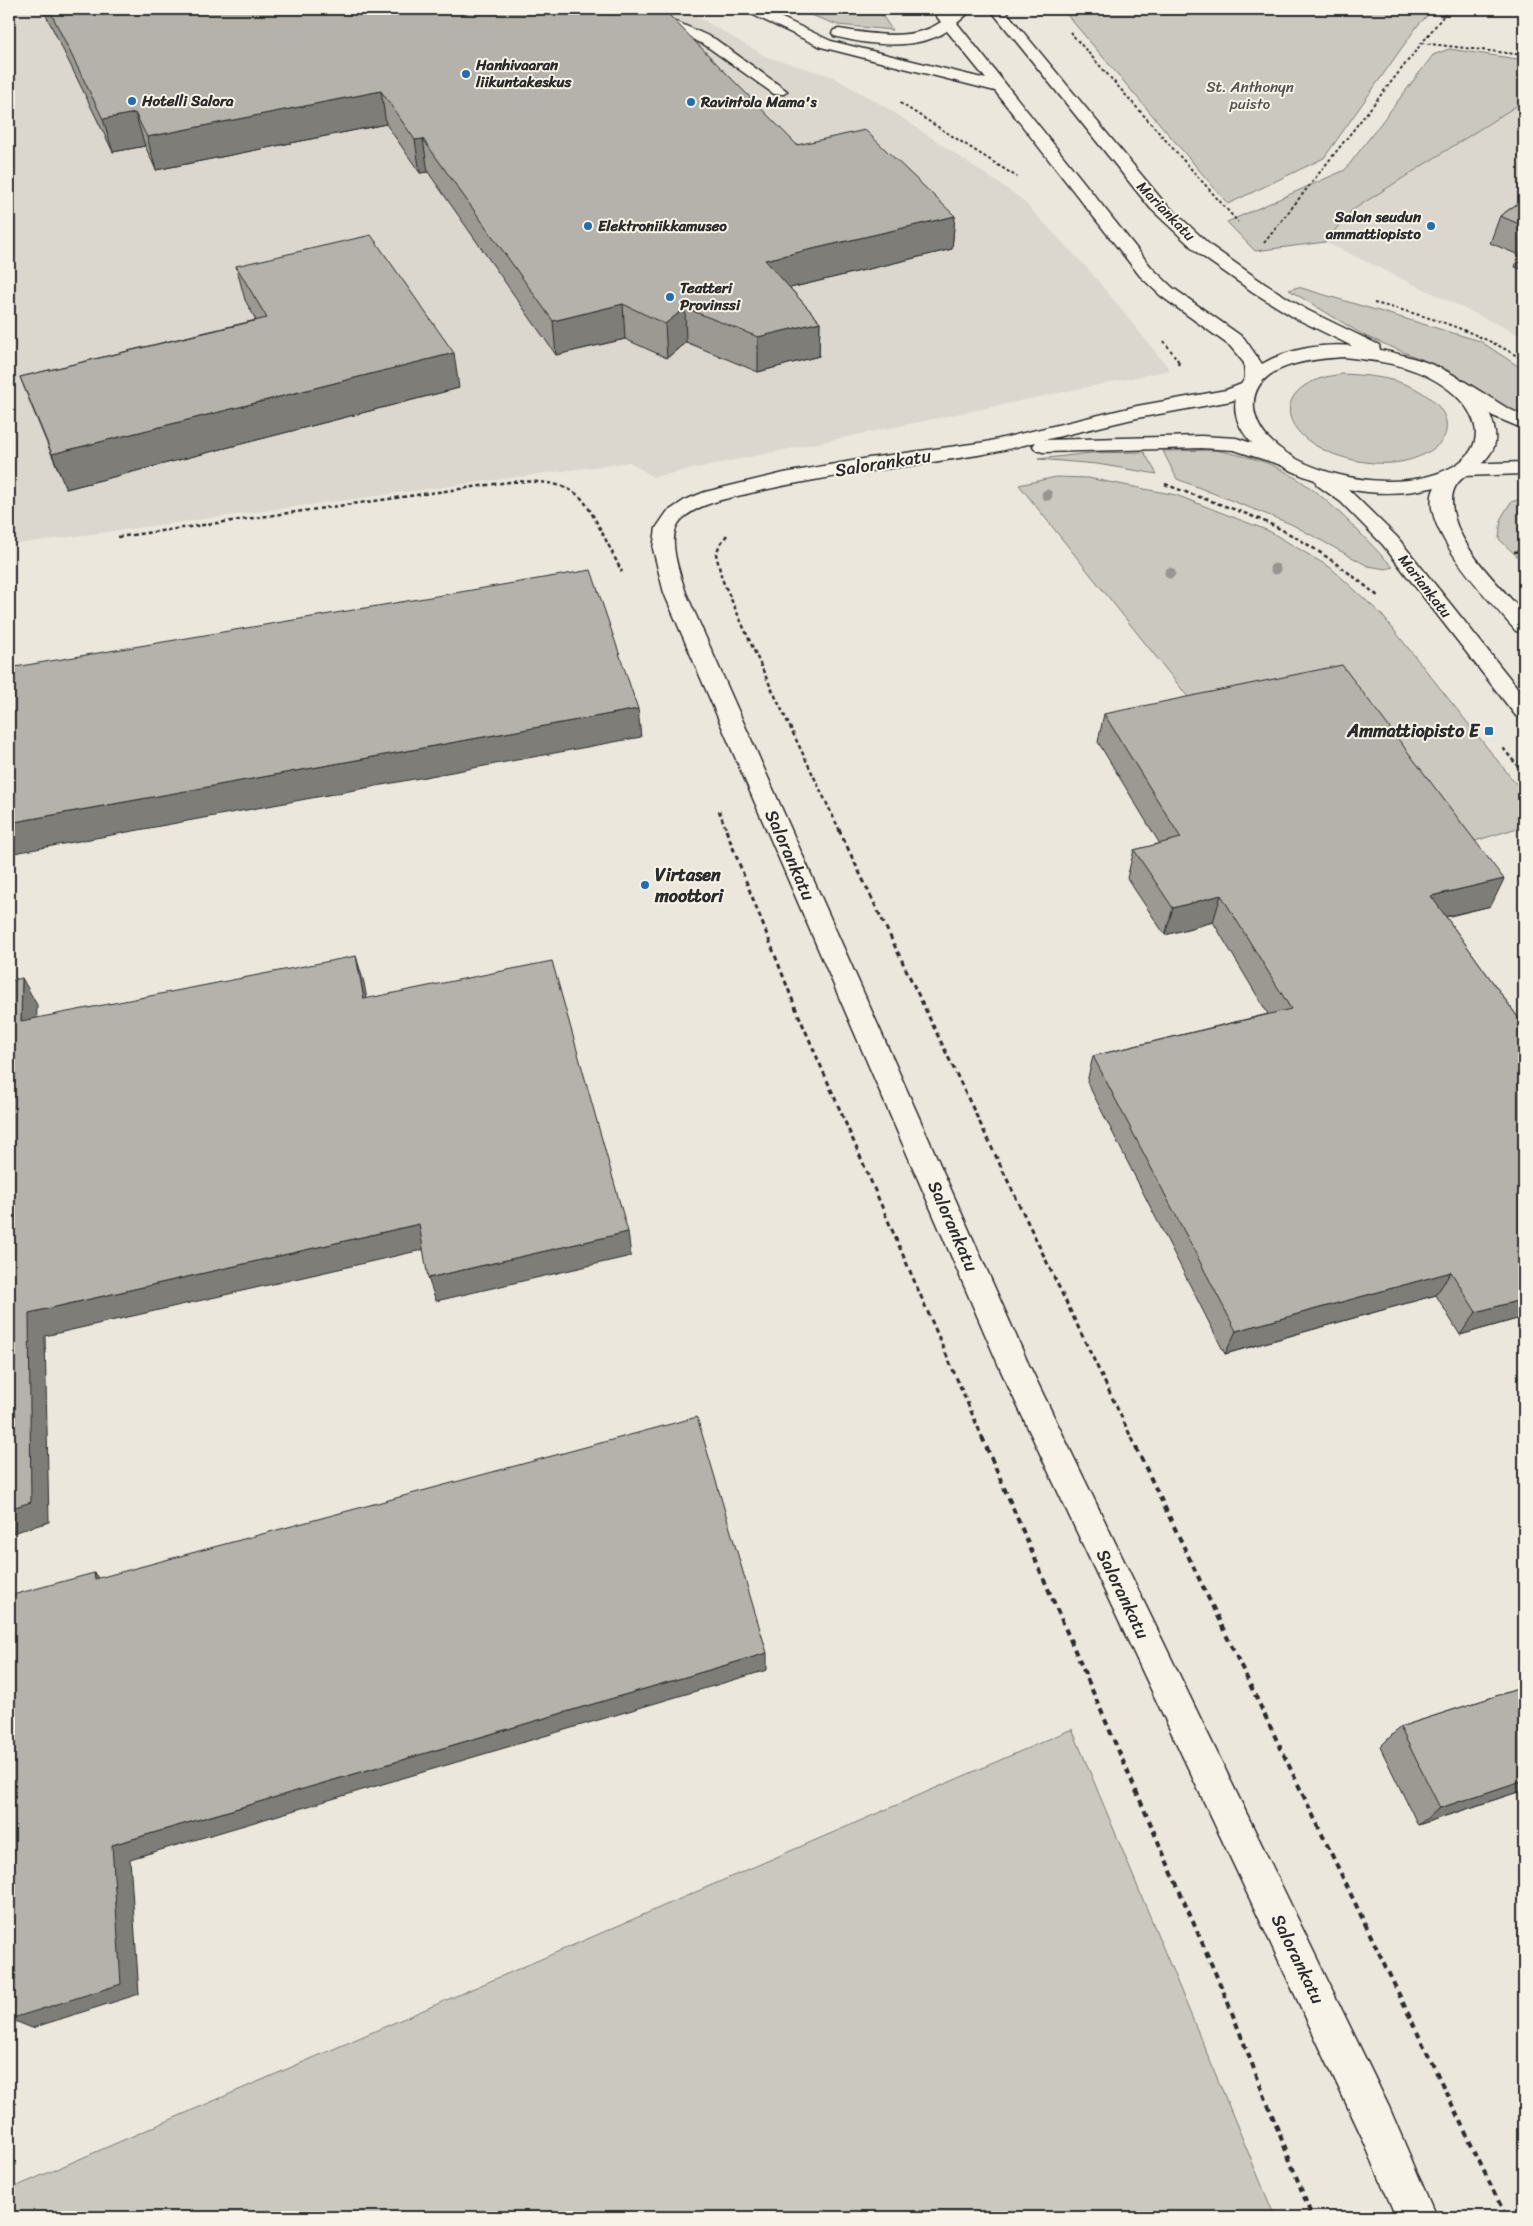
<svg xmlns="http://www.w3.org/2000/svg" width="1533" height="2226" viewBox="0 0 1533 2226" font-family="Sriracha,sans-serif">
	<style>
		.built { fill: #dbd7ce }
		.green { fill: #cbc8bf; stroke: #7b7a75 }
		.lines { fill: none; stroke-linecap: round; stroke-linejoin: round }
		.minor-casing { stroke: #2b2b2b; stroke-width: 3 }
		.major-casing { stroke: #2b2b2b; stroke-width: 3 }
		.path-far3 { stroke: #2b2b2b; stroke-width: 2; stroke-dasharray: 3 2.5; stroke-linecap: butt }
		.path-far2 { stroke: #2b2b2b; stroke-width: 2.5; stroke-dasharray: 4 3; stroke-linecap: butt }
		.path-far1 { stroke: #2b2b2b; stroke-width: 3; stroke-dasharray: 5 4; stroke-linecap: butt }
		.path { stroke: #2b2b2b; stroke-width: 4; stroke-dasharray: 6 5; stroke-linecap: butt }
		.minor { fill: #f7f3e8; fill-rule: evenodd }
		.major { fill: #f7f3e8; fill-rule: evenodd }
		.tree { fill: #97958f }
		.wall { fill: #9c9993; stroke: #2b2b2b }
		.shaded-wall { fill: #7f7d78; stroke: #2b2b2b }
		.building { fill: #b5b2ab; stroke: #2b2b2b }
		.poi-dot { fill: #1f6fb2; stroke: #f7f3e8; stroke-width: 2 }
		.labels { text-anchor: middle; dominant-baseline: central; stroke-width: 4; stroke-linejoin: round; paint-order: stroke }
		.far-poi-label { font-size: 15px; font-weight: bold; fill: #2b2b2b; stroke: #f7f3e8; text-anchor: start }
		.far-park-label { font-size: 15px; fill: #535250; stroke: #f7f3e8 }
		.far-street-label { font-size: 15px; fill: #2b2b2b; stroke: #f7f3e8 }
		.street-label { font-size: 18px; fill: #2b2b2b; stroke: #f7f3e8 }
		.poi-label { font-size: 18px; font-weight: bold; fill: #2b2b2b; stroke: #f7f3e8; text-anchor: end }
	</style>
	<rect width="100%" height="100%" fill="#ebe7dd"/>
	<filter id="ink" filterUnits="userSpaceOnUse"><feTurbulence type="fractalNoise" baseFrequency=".02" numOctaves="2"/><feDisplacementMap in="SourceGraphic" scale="10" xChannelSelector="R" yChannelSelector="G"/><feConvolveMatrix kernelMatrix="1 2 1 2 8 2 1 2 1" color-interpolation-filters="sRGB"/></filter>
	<g filter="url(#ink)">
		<g class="built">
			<polygon points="9,9 684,9 767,57 831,76 889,109 1019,197 1090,271 1170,370 653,477 630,462 9,545"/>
			<polygon points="1524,101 1524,337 1325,242 1351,211"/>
		</g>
		<g class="green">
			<polygon points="795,9 878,9 892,30 838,25"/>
			<polygon points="1062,9 1434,9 1418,25 1324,158 1228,204"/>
			<polygon points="1449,49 1524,60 1524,101 1351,211 1325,242 1255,251 1227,222 1345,170 1433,55"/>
			<polygon points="1298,287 1480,341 1524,370 1524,414 1511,410 1447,370 1365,336 1289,290"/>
			<path d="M1341,374C1365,375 1390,377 1412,387C1456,408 1461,445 1409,460C1378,469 1330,459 1305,438C1278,415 1288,389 1319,379C1326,376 1334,376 1341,374Z"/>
			<path d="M1215,450C1235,454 1256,458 1274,466C1322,488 1357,531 1393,567L1386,569L1368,566L1291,524L1177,479L1163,451Z"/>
			<polygon points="1144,452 1157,474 1097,464 1038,459 1091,453"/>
			<polygon points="1056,477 1088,478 1176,495 1269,531 1331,568 1382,615 1524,794 1524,826 1462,845 1200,712 1019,485"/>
			<polygon points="1524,498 1524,563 1499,539 1501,518 1511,502"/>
			<polygon points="1072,1729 1275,2217 9,2217 9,2142 15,2187"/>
		</g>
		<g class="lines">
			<g class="minor-casing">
				<g id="minor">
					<polygon points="630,9 648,9 715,39 787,91 784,94 774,94 705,45 632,12"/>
					<polygon points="1455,378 1462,380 1507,408 1524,416 1524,429 1493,416 1448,388 1446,384 1448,380"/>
					<path d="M1247,382L1254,384L1256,388L1254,392L1231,401L1137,418L1044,440L1201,436L1236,438L1292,456L1295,460L1292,464L1285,466L1278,464L1234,450L1201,448L1043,452L1036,450L1033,446L1036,442C1019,446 1002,451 984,454C908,467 831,474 755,492C731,498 700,502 681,520C665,537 680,574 686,593L1029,1365L1389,2107L1436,2217H1396L1361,2135L1001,1371L664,593L653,549L656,528L667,512L685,500L705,492L784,473L869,458L986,442L1137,406L1226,390Z"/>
					<polygon points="1524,462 1524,474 1462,476 1455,474 1452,470 1455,466 1462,464"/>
				</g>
			</g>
			<g class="major-casing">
				<path id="major" d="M745,9H763L831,41L986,79L947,31C916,51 868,45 834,36L832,33L834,30L839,29C872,34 912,42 941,22L931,9H945L950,15L957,9H973L957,23L1152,268L1173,288L1244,338L1262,364C1287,349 1324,343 1352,346L1295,318L1253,292L1199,254L1151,209L990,9H1004L1163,201L1211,246L1265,284L1307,310L1379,345L1380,350C1422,358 1481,376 1493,423C1495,431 1497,440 1493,449C1478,478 1446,472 1453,511C1459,548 1500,586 1524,613V633L1516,631C1493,604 1414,524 1435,487C1406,494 1378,495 1348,489L1397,537L1524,696V719L1516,716L1383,545L1341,502L1317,485L1315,480C1273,467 1211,427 1245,378L1244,363L1230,346L1161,296L1140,276L995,91L821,47L747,12ZM1344,357C1371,360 1400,363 1425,375C1483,403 1502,458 1425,477C1377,489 1301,474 1266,436C1260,429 1255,418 1254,409C1250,364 1312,359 1344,357Z"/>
			</g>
			<g class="path-far3">
				<polyline points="1070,32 1238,222"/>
				<polyline points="1422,43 1524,55"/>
				<polyline points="900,103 1017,177"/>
				<polyline points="1264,243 1448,10"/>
				<path d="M1374,303C1428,316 1477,331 1524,360"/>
				<polyline points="1164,341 1179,362"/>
			</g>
			<g class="path-far2">
				<polyline points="1178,365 1179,361"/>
				<path d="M1165,484C1199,498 1235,508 1268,523C1309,542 1345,569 1379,597"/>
				<polyline points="727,535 720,544 716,554 722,579 765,675 840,831"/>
				<path d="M118,537L509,482C533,481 561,480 580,497C590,505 614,557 622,572"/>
				<polyline points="1514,552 1524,551"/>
				<polyline points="1503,748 1524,774"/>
				<polyline points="719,811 727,831"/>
			</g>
			<g class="path-far1">
				<polyline points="726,830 796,1009 983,1439"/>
				<polyline points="839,830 1132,1439"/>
			</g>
			<g class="path">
				<polyline points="982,1437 1227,2000 1312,2217"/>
				<polyline points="1131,1437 1506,2217"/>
			</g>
			<use href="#minor" class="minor"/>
			<use href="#major" class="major"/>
		</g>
		<g class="tree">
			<circle cx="1047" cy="495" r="5.5"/>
			<circle cx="1275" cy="569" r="5.5"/>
			<circle cx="1170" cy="573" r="5.5"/>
		</g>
		<g class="wall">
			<polygon points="43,9 603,9 609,15 797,145 955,216 952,249 790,288 820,322 819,356 758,372 686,342 667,358 625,339 556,355 428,172 420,173 386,124 156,170 145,146 113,152"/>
			<polygon points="1524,199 1524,270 1515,267 1519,255 1490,243 1500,216"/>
			<polygon points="236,266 459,388 66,489 34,412 20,377 256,320 245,300"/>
			<polygon points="1104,714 1491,906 1446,917 1522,1023 1524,1023 1524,1317 1460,1335 1436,1295 1225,1354 1087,1082 1093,1056 1268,1014 1213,922 1165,935 1127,878 1134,850 1160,844 1098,742"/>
			<polygon points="1524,1687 1524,1790 1418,1825 1380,1747 1400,1727"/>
		</g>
		<g class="shaded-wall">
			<polygon points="381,91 386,124 156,170 147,137"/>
			<polygon points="135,113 145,146 113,152 103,119"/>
			<polygon points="423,139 428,172 420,173 415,140"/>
			<polygon points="955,216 952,249 765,294 765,260"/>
			<polygon points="623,304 625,339 556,355 553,321"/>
			<polygon points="685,308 686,342 667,358 665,324"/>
			<polygon points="820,322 819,356 758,372 758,337"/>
			<polygon points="454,353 459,388 66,489 52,454"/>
			<polygon points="638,709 641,737 9,854 9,823"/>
			<polygon points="1504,879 1491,906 1418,923 1431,896"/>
			<polygon points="1221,895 1213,922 1165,935 1173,908"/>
			<polygon points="356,956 364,983 372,1026 364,999"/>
			<polygon points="22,978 37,1005 36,1047 21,1021"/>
			<polygon points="419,1224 426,1249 45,1336 49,1522 9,1534 9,1509 29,1313"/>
			<polygon points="628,1232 631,1256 436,1301 428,1278"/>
			<polygon points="1451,1272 1436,1295 1225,1354 1236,1331"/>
			<polygon points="1524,1299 1524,1317 1460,1335 1476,1312"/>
			<polygon points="94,1573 111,1592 95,1579"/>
			<polygon points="767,1653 767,1670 130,1859 139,1994 32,2028 10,2019 112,1845"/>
			<polygon points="1524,1780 1524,1790 1418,1825 1440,1808"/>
		</g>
		<g class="building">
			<polygon points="49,9 603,9 609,15 644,9 663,9 797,145 865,130 955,216 765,260 820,322 758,337 685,308 665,324 623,304 553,321 423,139 415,140 381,91 147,137 135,113 103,119"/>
			<polygon points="1524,199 1524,226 1500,216"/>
			<polygon points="371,235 454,353 52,454 20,377 267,318 236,266"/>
			<polygon points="591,570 638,709 9,823 9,668"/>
			<polygon points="1342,665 1504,879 1431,896 1522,1023 1524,1023 1524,1299 1476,1312 1451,1272 1236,1331 1093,1056 1291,1009 1221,895 1173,908 1134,850 1181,838 1104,714"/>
			<polygon points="356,956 364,999 552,961 628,1232 428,1278 419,1224 29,1313 31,1502 9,1509 9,981 22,978 21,1021"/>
			<polygon points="697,1417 767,1653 112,1845 121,1984 10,2019 9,1963 9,1596 94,1573 95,1579"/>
			<polygon points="1524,1687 1524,1780 1440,1808 1400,1727"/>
		</g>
	</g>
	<g class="poi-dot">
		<circle cx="466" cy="74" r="5"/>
		<circle cx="132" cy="101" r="5"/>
		<circle cx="691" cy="102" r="5"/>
		<circle cx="588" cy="226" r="5"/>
		<circle cx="1431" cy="226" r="5"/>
		<circle cx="670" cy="297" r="5"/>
		<rect x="1484" y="726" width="10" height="10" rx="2.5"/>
		<circle cx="645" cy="885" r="5"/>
	</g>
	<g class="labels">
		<g class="far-poi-label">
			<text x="476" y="65">Hanhivaaran<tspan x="476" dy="17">liikuntakeskus</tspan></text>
			<text x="142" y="101">Hotelli Salora</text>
			<text x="701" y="102">Ravintola Mama's</text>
			<text x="1421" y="217" text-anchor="end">Salon seudun<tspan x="1421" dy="17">ammattiopisto</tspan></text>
			<text x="598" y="226">Elektroniikkamuseo</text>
			<text x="680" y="288">Teatteri<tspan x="680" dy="17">Provinssi</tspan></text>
		</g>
		<g class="far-park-label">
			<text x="1250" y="87">St. Anthonyn<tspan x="1250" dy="17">puisto</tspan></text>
		</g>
		<g class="far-street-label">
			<text transform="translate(1166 211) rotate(46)">Mariankatu</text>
			<text transform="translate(1425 586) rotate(52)">Mariankatu</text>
		</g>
		<g class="street-label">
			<text transform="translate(883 463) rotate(-9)">Salorankatu</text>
			<text transform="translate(790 855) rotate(66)">Salorankatu</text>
			<text transform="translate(953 1226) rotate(66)">Salorankatu</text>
			<text transform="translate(1123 1594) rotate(64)">Salorankatu</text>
			<text transform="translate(1298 1959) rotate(64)">Salorankatu</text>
		</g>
		<g class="poi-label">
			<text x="1479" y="731">Ammattiopisto E</text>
			<text x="655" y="875" text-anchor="start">Virtasen<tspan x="655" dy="21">moottori</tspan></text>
		</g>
	</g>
	<rect width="1533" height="2226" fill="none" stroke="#f7f3e8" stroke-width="30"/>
	<rect x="15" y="15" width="1503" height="2196" fill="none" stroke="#2b2b2b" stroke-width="2" filter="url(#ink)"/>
</svg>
